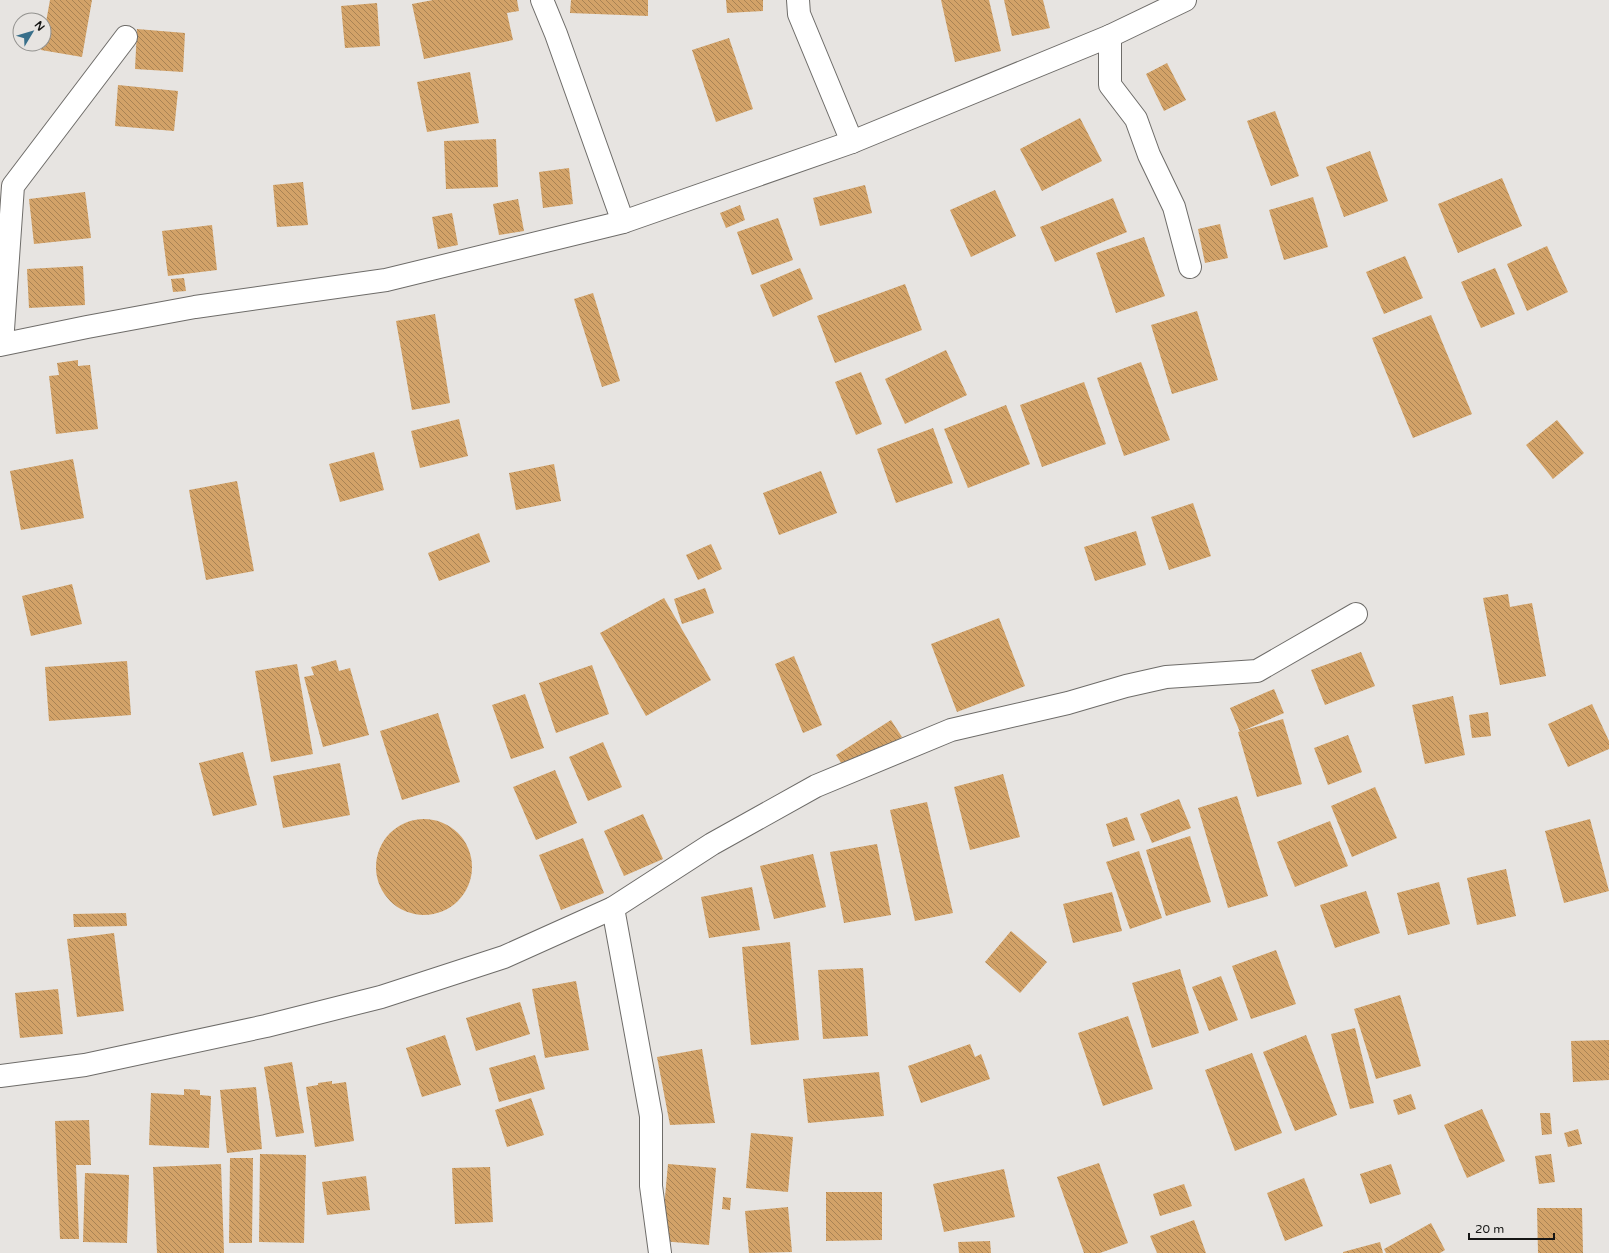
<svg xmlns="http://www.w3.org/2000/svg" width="1609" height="1253" viewBox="0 0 1609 1253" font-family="'Varela Round',sans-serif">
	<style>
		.building { fill: url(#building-back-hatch) }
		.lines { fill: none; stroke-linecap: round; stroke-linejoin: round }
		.minor-casing { stroke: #6e6c69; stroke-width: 24 }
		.minor { stroke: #fff; stroke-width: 22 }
	</style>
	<defs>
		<pattern id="building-back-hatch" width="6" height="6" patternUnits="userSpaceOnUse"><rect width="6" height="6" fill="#d2a268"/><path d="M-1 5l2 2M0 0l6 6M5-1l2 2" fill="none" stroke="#a98354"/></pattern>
	</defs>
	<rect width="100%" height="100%" fill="#e7e4e1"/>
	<g class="building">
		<polygon points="50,0 92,0 82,57 41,50 42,44 44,44 44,33"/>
		<polygon points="433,0 517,0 519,11 507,13 513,40 424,59 412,4"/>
		<polygon points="571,0 648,0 648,16 570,13"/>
		<polygon points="726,0 763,0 763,11 727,13"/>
		<polygon points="941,0 989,0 1001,51 955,62"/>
		<polygon points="1004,0 1043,0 1050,28 1012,36"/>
		<polygon points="377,3 380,46 345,48 341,6"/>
		<polygon points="137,29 185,33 183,72 135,69"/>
		<polygon points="729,38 753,109 716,122 692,50"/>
		<polygon points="1167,63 1186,100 1164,111 1146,74"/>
		<polygon points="470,72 479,123 427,132 417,82"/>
		<polygon points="118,85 178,91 174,131 115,126"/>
		<polygon points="1275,111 1299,176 1271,186 1247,121"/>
		<polygon points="1080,118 1102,161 1042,191 1020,149"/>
		<polygon points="496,139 498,187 446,189 444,141"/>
		<polygon points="1370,151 1388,201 1344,217 1326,167"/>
		<polygon points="569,168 573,204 543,208 539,172"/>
		<polygon points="1502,178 1522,226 1458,253 1438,204"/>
		<polygon points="303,182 308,225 277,227 273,185"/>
		<polygon points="865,185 872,213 820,226 813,198"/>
		<polygon points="995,190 1016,236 971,257 950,210"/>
		<polygon points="85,192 91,238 34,244 29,199"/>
		<polygon points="1313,197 1328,247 1284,260 1269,210"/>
		<polygon points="1113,198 1127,232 1055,262 1040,227"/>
		<polygon points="518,199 524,231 499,235 493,204"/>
		<polygon points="740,205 745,220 726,228 720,213"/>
		<polygon points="452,213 458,245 438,249 432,217"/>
		<polygon points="778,218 793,260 752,275 737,232"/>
		<polygon points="1220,224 1228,258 1205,263 1198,229"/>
		<polygon points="212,225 217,270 168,276 162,231"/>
		<polygon points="1144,237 1165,296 1116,313 1096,253"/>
		<polygon points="1547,246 1568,292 1527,311 1507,264"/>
		<polygon points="1405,256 1423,298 1384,314 1366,272"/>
		<polygon points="83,266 85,305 29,308 27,269"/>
		<polygon points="800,268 813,299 773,317 760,285"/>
		<polygon points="1495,268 1515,314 1481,328 1461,282"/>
		<polygon points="184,278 186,291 173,292 171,279"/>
		<polygon points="905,284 922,330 835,363 817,316"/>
		<polygon points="593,293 620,381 602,387 574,299"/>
		<polygon points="1197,311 1218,380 1172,394 1151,325"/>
		<polygon points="435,314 450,403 412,410 396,321"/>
		<polygon points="1431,315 1472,414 1413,438 1372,338"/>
		<polygon points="946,350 967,395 905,424 885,379"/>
		<polygon points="78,360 78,366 90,365 98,429 56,434 49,376 59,375 57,363"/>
		<polygon points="1141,362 1170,440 1124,456 1097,378"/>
		<polygon points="861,372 882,424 856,435 835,382"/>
		<polygon points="1084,382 1106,444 1042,467 1020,405"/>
		<polygon points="1006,405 1030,464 968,488 944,429"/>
		<polygon points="459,419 468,456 420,468 411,431"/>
		<polygon points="1557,420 1584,453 1553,479 1526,445"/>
		<polygon points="933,428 953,483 896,503 877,449"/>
		<polygon points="374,452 384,490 340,502 329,464"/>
		<polygon points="73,459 84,518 21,530 10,471"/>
		<polygon points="554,464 561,501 516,510 509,473"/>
		<polygon points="821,471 837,513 779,535 763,493"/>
		<polygon points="237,481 254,571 206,580 189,490"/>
		<polygon points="1193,503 1211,556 1169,570 1151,517"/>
		<polygon points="1136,531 1146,565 1095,581 1084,547"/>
		<polygon points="479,533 490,562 439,581 428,553"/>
		<polygon points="711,544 722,569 698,580 686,555"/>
		<polygon points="72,584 82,624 31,636 22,596"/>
		<polygon points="705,588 714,613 682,624 674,599"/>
		<polygon points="1508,594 1510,607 1532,603 1546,676 1500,685 1483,598"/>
		<polygon points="664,598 711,680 646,716 600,633"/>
		<polygon points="999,618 1025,686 957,712 931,644"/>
		<polygon points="1361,652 1375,686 1325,705 1311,670"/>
		<polygon points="794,656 822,725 803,733 775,664"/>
		<polygon points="336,660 339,671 350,668 369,735 323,747 304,677 314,675 311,667"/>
		<polygon points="127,661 131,715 49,721 45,667"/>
		<polygon points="297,664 313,754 271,762 255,671"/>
		<polygon points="592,665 609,714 556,733 539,683"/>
		<polygon points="1274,689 1284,713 1240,732 1230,708"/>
		<polygon points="525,694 544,748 511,759 492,705"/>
		<polygon points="1453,696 1465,755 1425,764 1412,705"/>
		<polygon points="1592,704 1609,741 1609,749 1568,767 1548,724"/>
		<polygon points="1488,712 1491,736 1472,738 1469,715"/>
		<polygon points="438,713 460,782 402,800 380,731"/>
		<polygon points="1283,719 1302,784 1257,797 1238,732"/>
		<polygon points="891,720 902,737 847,772 836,755"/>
		<polygon points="1348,735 1362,772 1328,785 1314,748"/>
		<polygon points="603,742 622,787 588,801 569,757"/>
		<polygon points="243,752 257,805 213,816 199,763"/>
		<polygon points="340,763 350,815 283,828 273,776"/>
		<polygon points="555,770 577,823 536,840 513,787"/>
		<polygon points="1003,774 1020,837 970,850 954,787"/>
		<polygon points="1375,787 1397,838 1352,857 1331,806"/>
		<polygon points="1237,796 1268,896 1228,908 1198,808"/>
		<polygon points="1179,799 1191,828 1152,843 1140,814"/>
		<polygon points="927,802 953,913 915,921 890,810"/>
		<polygon points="643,814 663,859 624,876 604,831"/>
		<polygon points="1127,817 1135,840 1113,847 1106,824"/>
		<circle cx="424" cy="867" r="48"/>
		<polygon points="1590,819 1609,891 1564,903 1545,831"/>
		<polygon points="1330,821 1348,866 1295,887 1277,842"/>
		<polygon points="1190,836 1211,902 1166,916 1146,850"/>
		<polygon points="583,838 604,893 561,910 539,855"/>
		<polygon points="877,844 891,915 844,923 830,852"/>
		<polygon points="1139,851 1162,918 1130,929 1106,862"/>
		<polygon points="813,854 826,907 774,919 760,866"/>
		<polygon points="1506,869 1516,916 1477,925 1467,878"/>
		<polygon points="1439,882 1450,924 1408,935 1397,893"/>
		<polygon points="752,887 760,930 709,938 701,897"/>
		<polygon points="1366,891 1380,933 1335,948 1320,905"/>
		<polygon points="1112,892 1122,931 1073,943 1063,904"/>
		<polygon points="126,913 127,926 74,927 73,914"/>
		<polygon points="1011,931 1047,962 1020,993 985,962"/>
		<polygon points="114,933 124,1011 77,1017 67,939"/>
		<polygon points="790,942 799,1040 751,1045 742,947"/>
		<polygon points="1276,950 1296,1004 1251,1019 1232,966"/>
		<polygon points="863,968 868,1036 823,1039 818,970"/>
		<polygon points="1180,969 1199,1033 1152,1048 1132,983"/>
		<polygon points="1221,976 1238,1020 1209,1031 1192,987"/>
		<polygon points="576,981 589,1050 545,1058 532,989"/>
		<polygon points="58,989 63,1034 20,1038 15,993"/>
		<polygon points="1400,995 1421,1066 1376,1079 1354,1009"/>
		<polygon points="520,1002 530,1034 476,1051 466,1018"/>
		<polygon points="1128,1016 1153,1089 1103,1106 1078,1033"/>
		<polygon points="1355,1028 1374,1103 1350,1109 1331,1034"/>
		<polygon points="445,1035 461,1085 422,1097 406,1048"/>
		<polygon points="1306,1035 1337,1115 1295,1131 1263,1052"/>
		<polygon points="1609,1040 1609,1080 1573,1082 1571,1041"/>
		<polygon points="970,1044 975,1057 981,1054 990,1079 921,1103 908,1066"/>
		<polygon points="702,1049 715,1123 670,1125 657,1057"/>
		<polygon points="1252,1053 1282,1133 1235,1151 1205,1070"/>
		<polygon points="535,1055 545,1089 499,1102 489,1068"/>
		<polygon points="292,1062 304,1133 276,1137 264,1067"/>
		<polygon points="879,1072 884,1116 808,1123 803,1079"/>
		<polygon points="332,1081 332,1084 346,1082 354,1141 315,1147 306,1087 318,1085 318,1083"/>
		<polygon points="256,1087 262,1149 227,1153 220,1090"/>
		<polygon points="184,1089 200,1090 200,1095 211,1096 209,1148 149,1145 151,1093 184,1095"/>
		<polygon points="1411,1094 1416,1109 1398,1115 1393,1100"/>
		<polygon points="531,1098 544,1135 507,1147 495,1110"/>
		<polygon points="1482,1109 1505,1161 1467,1178 1444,1125"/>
		<polygon points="1540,1113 1550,1113 1552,1134 1542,1135"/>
		<polygon points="89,1120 91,1165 76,1165 79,1239 60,1239 55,1121"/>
		<polygon points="1578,1129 1582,1144 1568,1147 1564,1133"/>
		<polygon points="751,1133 793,1137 788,1192 746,1188"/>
		<polygon points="260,1154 306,1155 304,1243 259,1242"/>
		<polygon points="1551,1154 1555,1182 1539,1184 1535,1156"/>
		<polygon points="230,1158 253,1158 252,1243 229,1243"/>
		<polygon points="1099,1163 1128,1243 1100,1253 1084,1253 1057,1177"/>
		<polygon points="221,1164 224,1253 157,1253 153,1167"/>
		<polygon points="668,1164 716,1168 709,1245 661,1241"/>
		<polygon points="1391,1164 1401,1194 1370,1204 1360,1174"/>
		<polygon points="490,1167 493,1222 455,1224 452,1168"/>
		<polygon points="1004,1169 1015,1217 944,1232 933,1184"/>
		<polygon points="85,1173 129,1175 127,1243 83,1242"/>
		<polygon points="366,1176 370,1210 327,1215 322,1182"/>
		<polygon points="1304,1178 1323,1226 1285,1241 1267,1193"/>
		<polygon points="1184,1184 1192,1206 1160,1216 1153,1194"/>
		<polygon points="826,1192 882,1192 882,1240 826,1241"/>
		<polygon points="723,1197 731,1198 730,1210 722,1209"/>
		<polygon points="788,1207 792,1252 749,1253 745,1211"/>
		<polygon points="1537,1208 1582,1208 1583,1253 1538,1253"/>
		<polygon points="1194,1220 1206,1253 1157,1253 1150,1236"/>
		<polygon points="1431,1223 1445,1250 1440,1253 1386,1253 1384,1249"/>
		<polygon points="990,1241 991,1253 959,1253 958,1242"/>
		<polygon points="1380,1242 1383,1253 1343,1253 1343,1252"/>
	</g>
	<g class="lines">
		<g class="minor-casing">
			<g id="minor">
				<polyline points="542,0 556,34 623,222"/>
				<polyline points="798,0 799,14 852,142"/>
				<polyline points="1110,36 1110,85 1136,119 1149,155 1174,207 1190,267"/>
				<polyline points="2,344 13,186 126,37"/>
				<polyline points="0,345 87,327 195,307 386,280 623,222 852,142 1110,36 1185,0"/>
				<polyline points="613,908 651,1116 651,1186 660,1253"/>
				<polyline points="0,1076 85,1065 266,1026 381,997 504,957 613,908 712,844 816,786 951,730 1068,703 1126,686 1166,677 1257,671 1356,614"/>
			</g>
		</g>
		<use href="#minor" class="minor"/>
	</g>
	<g transform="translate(32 32) rotate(52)"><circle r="19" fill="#e7e4e1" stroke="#93928f"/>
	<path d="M0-3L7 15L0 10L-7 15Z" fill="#386f8a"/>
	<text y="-6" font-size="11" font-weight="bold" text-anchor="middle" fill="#161615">N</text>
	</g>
	<path d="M1469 1233v6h85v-6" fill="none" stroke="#161615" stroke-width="2"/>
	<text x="1475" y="1233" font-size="12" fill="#161615" stroke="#e7e4e1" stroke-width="3" paint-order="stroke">20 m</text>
</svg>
